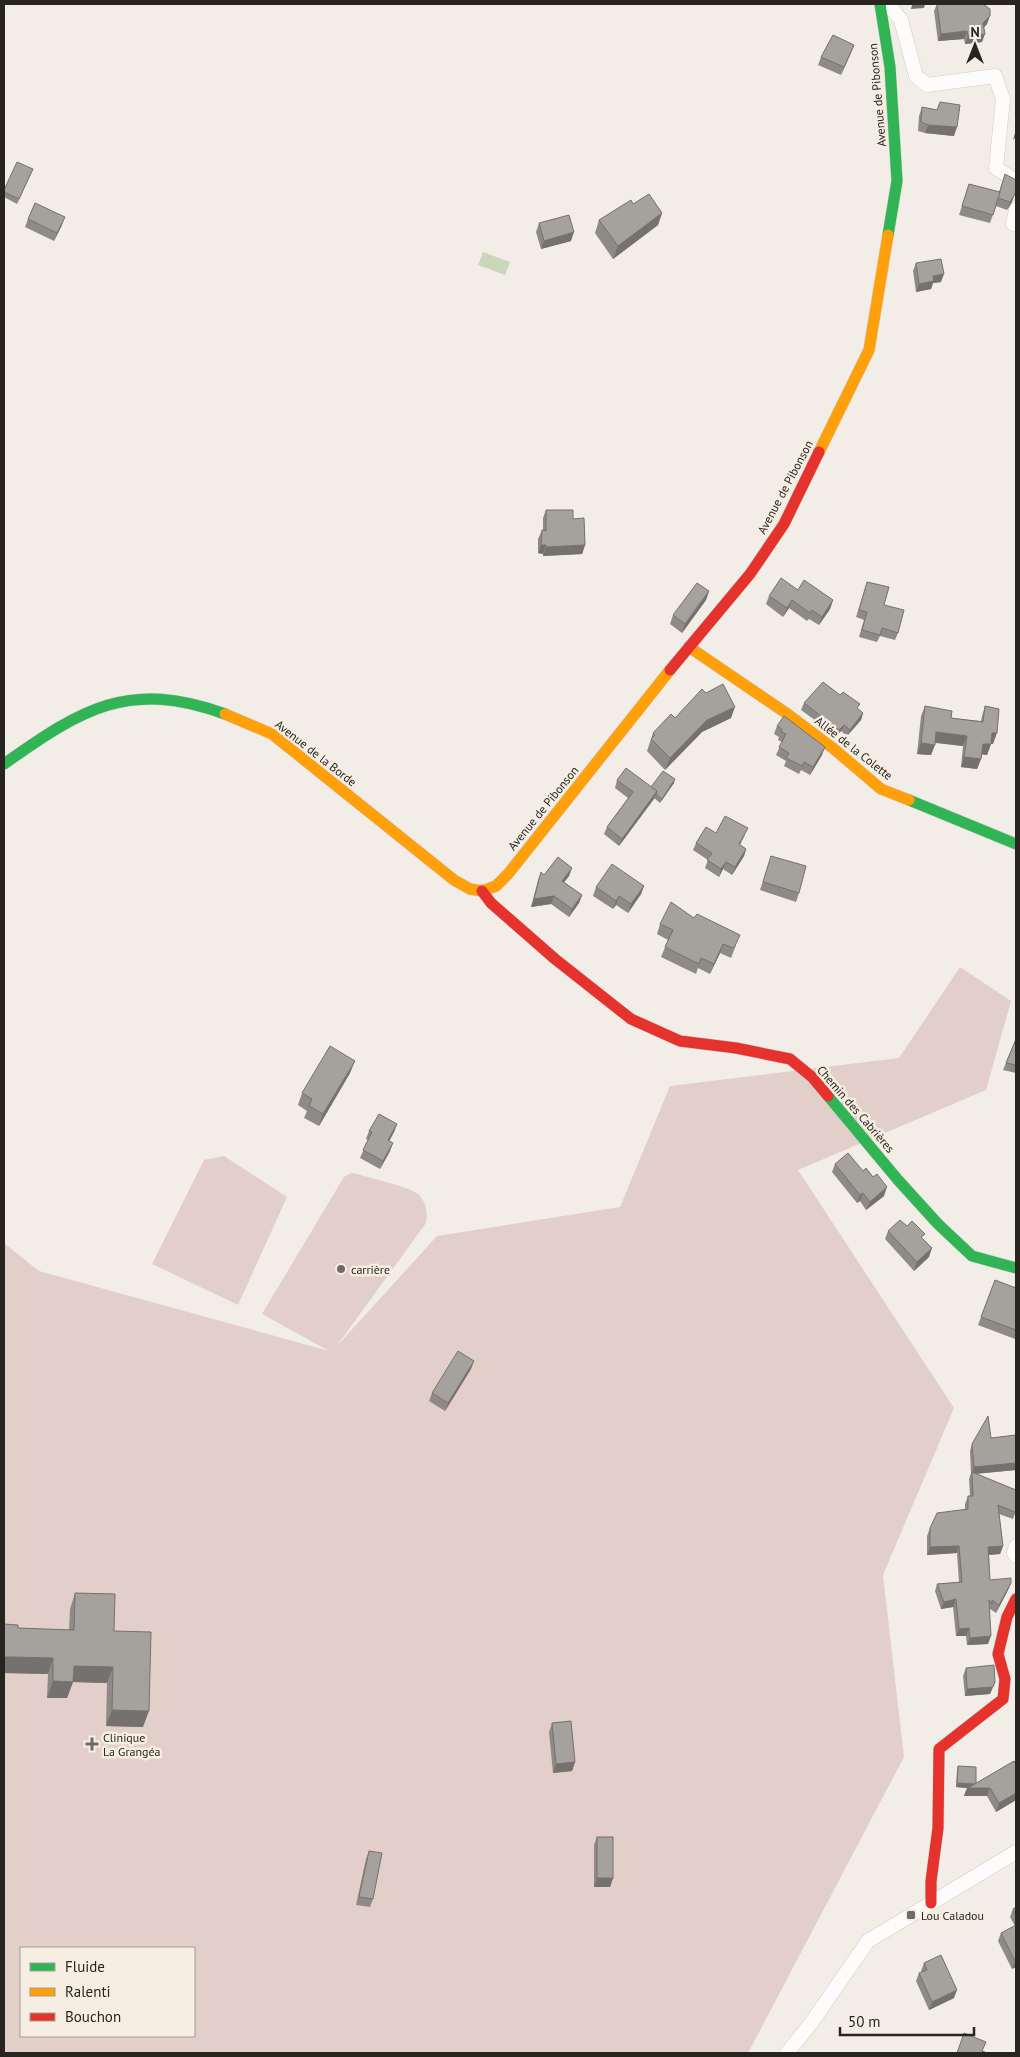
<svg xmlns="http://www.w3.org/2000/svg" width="1020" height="2057" viewBox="0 0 1020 2057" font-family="'PT Sans',sans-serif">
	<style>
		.green { fill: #e3cfc9; fill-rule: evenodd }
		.water { fill: #cad7b9 }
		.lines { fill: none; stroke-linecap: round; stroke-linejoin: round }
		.street-casing { stroke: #cfcbc6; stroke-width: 15 }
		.fast-casing { stroke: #cfcbc6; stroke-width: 12 }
		.slow-casing { stroke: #cfcbc6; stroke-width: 12 }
		.jam-casing { stroke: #cfcbc6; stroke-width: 12 }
		.street { stroke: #fdfcfb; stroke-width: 14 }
		.fast { stroke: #30b455; stroke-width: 11 }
		.slow { stroke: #ff9f0a; stroke-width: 11 }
		.jam { stroke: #e5322d; stroke-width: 11 }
		.wall { fill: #8e8a87 }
		.shaded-wall { fill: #74716e }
		.building { fill: #a5a19d; stroke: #74716e }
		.poi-dot { fill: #6f6b66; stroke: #f6eee2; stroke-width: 2 }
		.labels { text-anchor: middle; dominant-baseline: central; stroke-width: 5; stroke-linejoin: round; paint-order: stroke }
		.street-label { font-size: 12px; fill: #282520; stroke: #f6eee2 }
		.poi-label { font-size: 12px; fill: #282520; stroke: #f6eee2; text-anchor: start }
	</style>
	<rect width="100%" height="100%" fill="#f2ede7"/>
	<g class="green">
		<path d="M960,967L1011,1001L986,1090L798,1170L954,1408L883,1575L904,1757L748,2053H4V1243L39,1271L329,1351L262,1314L344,1177L351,1173L357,1174C370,1178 410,1187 418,1194C426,1202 428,1212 426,1223L336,1347L437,1236L620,1207L670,1086L899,1058ZM21,1948H194V2036H21Z"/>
		<polygon points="224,1156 287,1197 238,1305 152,1264 204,1160"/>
	</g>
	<polygon class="water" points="483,252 510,262 505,275 478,265"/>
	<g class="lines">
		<g class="street-casing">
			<g id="street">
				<polyline points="888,4 901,20 916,76 927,85 995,76 1003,99 996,168 1016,181"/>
				<polyline points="1013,224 1016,210"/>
				<polyline points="1016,1546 1014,1553 1016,1556"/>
				<polyline points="787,2053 812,2022 868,1941 1016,1852"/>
			</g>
		</g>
		<g class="fast-casing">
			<g id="fast">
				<polyline points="880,4 890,67 897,181 888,235"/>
				<path d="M4,764C82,709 128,679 225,714"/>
				<polyline points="909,800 1016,844"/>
				<polyline points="828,1096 898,1180 938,1224 972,1256 1016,1268"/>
			</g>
		</g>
		<g class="slow-casing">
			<g id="slow">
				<polyline points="819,452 869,350 888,235"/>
				<polyline points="689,647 786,713 834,749 881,789 909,800"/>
				<polyline points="225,714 272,734 454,880 470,889 482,891"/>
				<polyline points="482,891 496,886 508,874 670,670"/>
			</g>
		</g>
		<g class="jam-casing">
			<g id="jam">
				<polyline points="670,670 750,574 784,524 819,452"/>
				<polyline points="482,891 491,903 555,959 631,1019 680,1041 736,1048 790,1059 812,1077 828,1096"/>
				<polyline points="931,1903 931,1881 938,1828 939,1749 1003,1699 1005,1679 998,1654 1007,1617 1016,1599"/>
			</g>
		</g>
		<use href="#street" class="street"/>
		<use href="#fast" class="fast"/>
		<use href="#slow" class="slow"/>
		<use href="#jam" class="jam"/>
	</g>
	<g class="wall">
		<polygon points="937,4 987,24 984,27 982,42 965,44 964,39 938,41 934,11"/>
		<polygon points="854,45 841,75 818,65 821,57"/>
		<polygon points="940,102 954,136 925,133 918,131 919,116 922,107 937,110"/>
		<polygon points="33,169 17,204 4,197 4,190"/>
		<polygon points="1005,174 1012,202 1007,210 996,206 990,223 959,215 969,184 999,192"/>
		<polygon points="633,204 662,213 658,225 613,259 595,233 599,220"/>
		<polygon points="28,219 62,225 54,241 25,227"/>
		<polygon points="539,223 571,241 541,249 536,232"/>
		<polygon points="916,263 941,282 933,283 931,289 916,292 913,271"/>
		<polygon points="546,510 573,519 585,545 582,554 543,556 543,554 538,553 538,539 542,530 543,530 543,518"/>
		<polygon points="867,582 884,605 898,633 895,640 880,636 877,642 859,637 864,620 856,617"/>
		<polygon points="798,590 833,600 830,609 819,625 809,619 807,621 789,608 783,617 766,604 769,596"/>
		<polygon points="709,591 706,600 682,633 670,624 673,615"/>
		<polygon points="804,703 858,709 863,713 861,720 847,736 841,731 837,736 801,710"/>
		<polygon points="925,706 951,718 981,721 982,716 985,706 993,744 991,744 987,755 982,754 981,759 977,769 961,767 963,746 935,743 931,755 917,754 921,716"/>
		<polygon points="675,718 731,718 702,732 665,770 647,751 653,733"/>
		<polygon points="777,726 822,755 810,775 801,770 799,774 784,766 786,761 776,755 782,742 778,740 779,737 774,734"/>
		<polygon points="617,780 651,787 674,783 660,803 654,798 619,846 604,834 607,827 628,798 615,788"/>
		<polygon points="716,833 745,835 740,845 746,849 744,856 732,875 723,869 719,877 705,868 708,860 693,850 696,843"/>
		<polygon points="771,856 799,893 796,902 760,890"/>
		<polygon points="541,872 544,875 569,876 564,882 582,895 579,903 569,917 551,904 531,907 538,880"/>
		<polygon points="644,886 641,894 628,913 616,905 613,909 593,896 596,887"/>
		<polygon points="660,924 736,945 731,958 720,953 710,974 698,968 696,974 661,957 668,940 657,934"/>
		<polygon points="1016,1039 1016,1073 1003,1070"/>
		<polygon points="350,1073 319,1126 304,1118 307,1111 298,1105 302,1093"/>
		<polygon points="397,1124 394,1132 389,1141 390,1151 380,1169 360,1158 368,1140 366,1139 369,1131"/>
		<polygon points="835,1164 863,1171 873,1177 884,1196 866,1210 860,1201 857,1203 832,1172"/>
		<polygon points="907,1226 923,1239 929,1257 914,1271 885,1239 888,1231"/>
		<polygon points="995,1280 1016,1288 1016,1336 1015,1339 978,1325"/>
		<polygon points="471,1369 445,1411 429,1401 432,1393"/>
		<polygon points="1016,1435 1016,1470 976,1474 1016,1490 1016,1511 1013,1519 999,1514 1003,1546 1000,1554 989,1555 990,1580 1011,1583 1008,1590 996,1613 990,1609 990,1611 988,1644 967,1645 966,1636 956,1636 953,1607 941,1609 935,1591 937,1584 959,1582 957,1553 927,1555 927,1536 930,1528 965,1509 965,1504 968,1496 970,1496 969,1479 971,1473 970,1451 972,1444 991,1438"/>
		<polygon points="75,1593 114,1631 143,1727 106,1726 107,1683 73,1682 67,1698 47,1698 48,1674 4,1673 4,1624 18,1628 69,1630 70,1609"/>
		<polygon points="966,1668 995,1682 990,1694 965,1696 963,1676"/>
		<polygon points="552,1723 575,1762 572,1771 553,1773 549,1732"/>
		<polygon points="1014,1761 1016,1800 996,1812 987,1796 964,1796 967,1788 956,1787 957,1770 958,1766 976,1783"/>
		<polygon points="597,1837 613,1878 610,1887 594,1887 594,1845"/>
		<polygon points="369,1851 373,1899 370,1907 356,1905 366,1859"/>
		<polygon points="1016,1907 1016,1967 1012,1969 998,1941 1001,1933 1015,1926 1010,1917 1013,1909"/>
		<polygon points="924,1963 954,1998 929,2010 916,1981 919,1973 921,1972 921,1971"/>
	</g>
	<g class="shaded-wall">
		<polygon points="925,4 924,8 911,9 912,5"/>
		<polygon points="990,16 987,24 981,31 983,23"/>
		<polygon points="967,31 964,39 938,41 941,34"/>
		<polygon points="985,34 982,42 965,44 968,36"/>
		<polygon points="854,45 851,53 841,75 844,67"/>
		<polygon points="928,125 957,127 954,136 925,133"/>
		<polygon points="1016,132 1016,137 1013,140 1015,133"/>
		<polygon points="1015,194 1012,202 1007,210 1010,202"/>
		<polygon points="662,213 658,225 613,259 618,246"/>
		<polygon points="65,217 62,225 54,241 57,233"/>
		<polygon points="574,232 571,241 541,249 544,241"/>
		<polygon points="944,274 941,282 933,283 931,289 916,292 919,284 933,276"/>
		<polygon points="541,545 546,545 543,554 538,553"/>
		<polygon points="585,545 582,554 543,556 546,547"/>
		<polygon points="709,591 706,600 682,633 685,624"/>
		<polygon points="792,600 789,608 783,617 787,608"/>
		<polygon points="833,600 830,609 819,625 822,617"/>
		<polygon points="735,707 731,718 702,732 665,770 670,758 707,720"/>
		<polygon points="863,713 861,720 847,736 850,730"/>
		<polygon points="844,725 841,731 837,736 839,730"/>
		<polygon points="936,732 967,736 963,746 932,742"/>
		<polygon points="992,733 997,733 993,744 988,743"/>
		<polygon points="921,743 935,745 931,755 917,754"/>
		<polygon points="983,744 991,744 987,755 979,754"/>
		<polygon points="825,747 822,755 810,775 813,767"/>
		<polygon points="964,757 981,759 977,769 961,767"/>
		<polygon points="675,779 674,783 660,803 662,799"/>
		<polygon points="657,791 654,799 619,846 622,839"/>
		<polygon points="746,849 744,856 732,875 735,867"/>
		<polygon points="726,862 723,869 719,877 721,869"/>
		<polygon points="572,868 569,876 559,889 562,881"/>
		<polygon points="644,886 641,894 628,913 631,904"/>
		<polygon points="582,895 579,903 569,917 572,909"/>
		<polygon points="554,896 551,904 531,907 534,899"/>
		<polygon points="619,896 616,905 613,909 616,901"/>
		<polygon points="723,944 720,953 710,974 714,964"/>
		<polygon points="355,1061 350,1073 319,1126 323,1114"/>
		<polygon points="397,1124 394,1132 385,1149 388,1140"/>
		<polygon points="393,1143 390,1151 380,1169 383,1161"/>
		<polygon points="887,1187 884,1196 866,1210 870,1202"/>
		<polygon points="863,1193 860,1201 857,1203 860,1195"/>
		<polygon points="932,1248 929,1257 914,1271 917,1262"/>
		<polygon points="474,1361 471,1369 445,1411 448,1403"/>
		<polygon points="1016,1463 1016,1470 972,1474 974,1467"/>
		<polygon points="959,1546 957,1553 927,1555 930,1547"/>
		<polygon points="1003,1546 1000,1554 985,1555 988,1547"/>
		<polygon points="1011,1583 1008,1590 996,1613 999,1605"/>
		<polygon points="956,1599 953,1607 941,1609 944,1602"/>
		<polygon points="969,1628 966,1636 956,1636 959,1629"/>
		<polygon points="991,1636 988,1644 967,1645 970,1638"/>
		<polygon points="4,1657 12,1657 53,1658 48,1674 4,1673"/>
		<polygon points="74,1666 113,1667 107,1683 73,1682 67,1698 47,1698 53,1681"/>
		<polygon points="995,1682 990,1694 965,1696 967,1689"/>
		<polygon points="112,1710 149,1711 143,1727 106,1726"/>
		<polygon points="575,1762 572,1771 553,1773 556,1764"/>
		<polygon points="957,1783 976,1784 990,1788 987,1796 964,1796 967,1788 956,1787"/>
		<polygon points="1016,1793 1016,1800 996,1812 999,1803"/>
		<polygon points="597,1878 613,1878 610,1887 594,1887"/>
		<polygon points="1016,1960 1016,1967 1012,1969 1015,1961"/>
		<polygon points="957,1990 954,1998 929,2010 932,2002"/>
	</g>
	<g class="building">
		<polygon points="937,4 983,4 990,9 990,16 983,23 985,34 968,36 967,31 941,34"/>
		<polygon points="833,35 854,45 844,67 821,57"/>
		<polygon points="940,102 960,105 957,127 928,125 921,122 922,107 937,110"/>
		<polygon points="17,162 33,169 19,199 4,192 4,190"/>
		<polygon points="1005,174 1016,180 1016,190 1015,194 1010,202 998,198"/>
		<polygon points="969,184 1000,192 993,215 962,206"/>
		<polygon points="649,194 662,213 618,246 599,220 631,200 633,204"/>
		<polygon points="35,203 65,217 57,233 28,219"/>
		<polygon points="569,215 574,232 544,241 539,223"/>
		<polygon points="941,259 944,274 933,276 934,281 919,284 916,263"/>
		<polygon points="546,510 573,510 573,519 584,518 585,545 546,547 546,545 541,545 542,530 546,531"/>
		<polygon points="781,578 798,590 804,580 833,600 822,617 812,610 810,613 792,600 787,608 769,596"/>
		<polygon points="867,582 889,587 884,605 904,610 898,633 882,628 880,635 862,630 867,612 859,610"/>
		<polygon points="697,583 709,591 685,624 673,615"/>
		<polygon points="823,682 840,695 843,692 860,704 857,708 863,713 850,730 844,725 839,730 804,703"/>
		<polygon points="723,684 735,707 707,720 670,758 651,739 655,735 653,733 671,714 675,718 702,689 706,693"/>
		<polygon points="925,706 952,711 951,718 983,722 985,706 999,709 997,733 992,733 991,744 983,744 981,759 964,757 967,736 936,732 935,745 921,743"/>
		<polygon points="784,716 825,747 813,767 804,762 802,766 786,758 789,753 779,747 786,734 781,732 782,729 777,726"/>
		<polygon points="626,768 657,791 622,839 607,827 633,792 617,780"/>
		<polygon points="663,771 675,779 662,799 656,794 657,791 651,787"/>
		<polygon points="725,816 748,828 739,844 746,849 735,867 726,862 721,869 707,860 712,853 696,843 706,827 716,833"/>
		<polygon points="771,856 806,866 799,893 763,882"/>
		<polygon points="558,857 572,868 562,881 582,895 572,909 554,896 534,899 541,872 544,875"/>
		<polygon points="612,864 644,886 631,904 619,896 616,901 596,887"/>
		<polygon points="671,902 694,918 697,914 740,935 734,948 723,944 714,964 701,958 699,964 665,947 673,930 660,924"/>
		<polygon points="1016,1039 1016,1065 1006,1063"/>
		<polygon points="330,1046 355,1061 323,1114 309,1106 312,1099 302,1093"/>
		<polygon points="379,1114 397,1124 388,1140 393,1143 383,1161 363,1150 372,1132 369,1131"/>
		<polygon points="848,1153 863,1171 866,1168 873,1177 877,1174 887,1187 870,1202 863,1193 860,1195 835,1164"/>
		<polygon points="900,1220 907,1226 912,1221 925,1234 921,1237 932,1248 917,1262 888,1231"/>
		<polygon points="995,1280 1016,1288 1016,1330 981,1317"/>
		<polygon points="458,1351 474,1361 448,1403 432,1393"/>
		<polygon points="988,1416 991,1438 1016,1435 1016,1463 974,1467 972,1444"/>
		<polygon points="972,1472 1016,1490 1016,1510 1015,1512 998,1505 1003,1546 988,1547 990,1580 1011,1578 1011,1583 999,1605 992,1600 992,1604 989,1600 991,1636 970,1638 969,1628 959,1629 956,1599 944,1602 937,1584 962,1582 959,1546 930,1547 930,1528 937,1513 968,1509 968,1496 973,1496"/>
		<polygon points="75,1593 115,1594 114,1631 151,1632 149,1711 112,1710 113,1667 74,1666 73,1682 53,1681 53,1658 12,1657 4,1657 4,1624 18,1625 18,1628 74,1630"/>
		<polygon points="994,1665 995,1682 993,1687 967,1689 966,1668"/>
		<polygon points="571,1721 575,1762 556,1764 552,1723"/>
		<polygon points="1014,1761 1016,1765 1016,1785 1015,1786 1016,1787 1016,1793 999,1803 990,1788 968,1788"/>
		<polygon points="958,1766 976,1767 976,1783 974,1784 957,1783"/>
		<rect x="597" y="1837" width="16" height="41"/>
		<polygon points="369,1851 382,1853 373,1899 359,1897"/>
		<polygon points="1016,1907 1016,1915 1013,1909"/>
		<polygon points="1016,1925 1016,1960 1015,1961 1001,1933"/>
		<polygon points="941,1955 957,1990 932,2002 919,1973 927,1970 924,1963"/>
		<polygon points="964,2033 986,2042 982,2051 985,2052 984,2053 957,2053"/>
	</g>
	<g class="poi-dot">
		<circle cx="341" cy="1269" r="5"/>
		<path d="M89.5 1736.5h5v5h5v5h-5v5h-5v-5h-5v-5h5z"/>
		<rect x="906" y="1910" width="10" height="10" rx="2.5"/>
	</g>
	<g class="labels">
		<g class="street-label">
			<text transform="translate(877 95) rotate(-95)">Avenue de Pibonson</text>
			<text transform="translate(785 487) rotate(-62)">Avenue de Pibonson</text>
			<text transform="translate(854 748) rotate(38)">Allée de la Colette</text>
			<text transform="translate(316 753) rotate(38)">Avenue de la Borde</text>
			<text transform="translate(543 808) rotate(-51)">Avenue de Pibonson</text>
			<text transform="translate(856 1109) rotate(49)">Chemin des Cabrières</text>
		</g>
		<g class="poi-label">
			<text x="351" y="1269">carrière</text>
			<text x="103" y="1737">Clinique<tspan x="103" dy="14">La Grangéa</tspan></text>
			<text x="921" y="1915">Lou Caladou</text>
		</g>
	</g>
	<rect width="1020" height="2057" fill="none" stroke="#282520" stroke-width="10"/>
	<rect x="20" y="1947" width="175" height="90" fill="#f6eee2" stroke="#a49e94"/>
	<rect x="30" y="1963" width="25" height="8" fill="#30b455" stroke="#a49e94"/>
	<text x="65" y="1972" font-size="15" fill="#282520">Fluide</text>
	<rect x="30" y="1988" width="25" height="8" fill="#ff9f0a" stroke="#a49e94"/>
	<text x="65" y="1997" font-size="15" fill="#282520">Ralenti</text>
	<rect x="30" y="2013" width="25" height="8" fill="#e5322d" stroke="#a49e94"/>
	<text x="65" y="2022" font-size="15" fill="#282520">Bouchon</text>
	<g transform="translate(975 45)" stroke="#f6eee2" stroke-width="4" paint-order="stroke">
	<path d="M0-4L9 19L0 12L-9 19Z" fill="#282520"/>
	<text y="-8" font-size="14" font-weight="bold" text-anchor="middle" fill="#282520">N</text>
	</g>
	<path d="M840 2027v8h134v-8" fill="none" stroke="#282520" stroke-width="2.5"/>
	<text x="848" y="2027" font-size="15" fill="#282520" stroke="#f6eee2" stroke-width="4" paint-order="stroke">50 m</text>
</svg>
